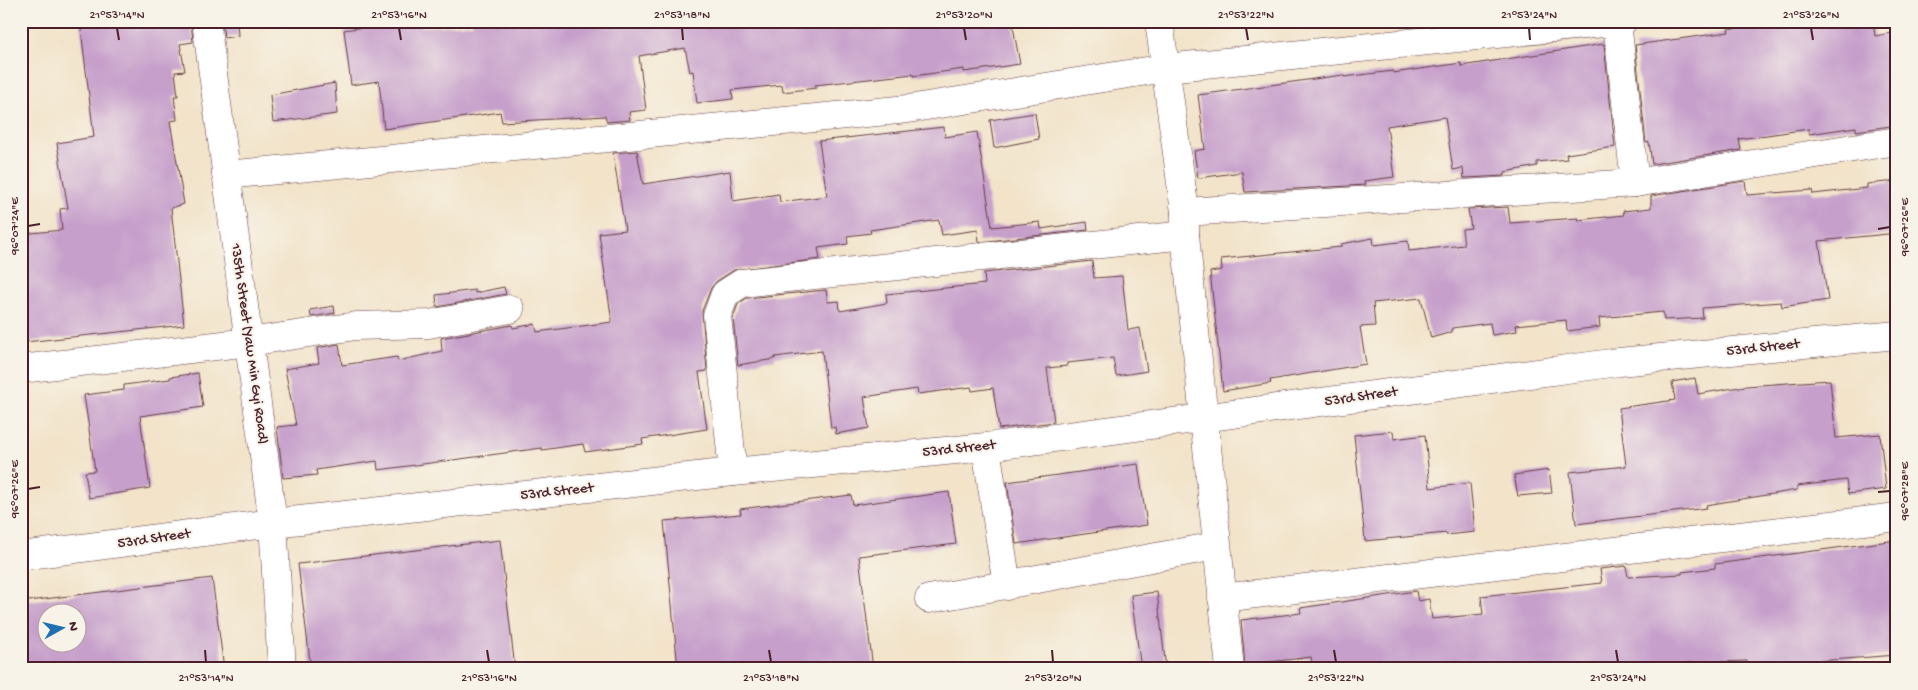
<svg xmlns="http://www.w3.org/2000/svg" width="1918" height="690" viewBox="0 0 1918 690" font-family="'Gochi Hand',sans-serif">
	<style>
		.building { fill: #c69fcb; fill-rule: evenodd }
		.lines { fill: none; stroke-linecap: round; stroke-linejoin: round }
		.minor-casing { stroke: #633c43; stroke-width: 29 }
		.minor { stroke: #fff; stroke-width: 28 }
		.ticks { fill: none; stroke: #4a1f2b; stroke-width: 2 }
		.labels { text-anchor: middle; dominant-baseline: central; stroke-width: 4; stroke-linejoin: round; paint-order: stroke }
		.street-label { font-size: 15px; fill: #4a1f2b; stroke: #f7f3e8 }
		.neatline { fill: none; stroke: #4a1f2b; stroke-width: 2 }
		.ticks-label { font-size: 12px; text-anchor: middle; fill: #4a1f2b }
	</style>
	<rect width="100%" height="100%" fill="#f7f3e8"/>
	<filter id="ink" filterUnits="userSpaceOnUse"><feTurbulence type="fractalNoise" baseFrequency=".02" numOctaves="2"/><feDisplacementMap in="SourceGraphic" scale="10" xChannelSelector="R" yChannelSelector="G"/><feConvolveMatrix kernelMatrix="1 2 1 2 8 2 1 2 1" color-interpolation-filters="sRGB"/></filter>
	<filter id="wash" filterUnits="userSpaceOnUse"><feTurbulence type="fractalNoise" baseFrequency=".0096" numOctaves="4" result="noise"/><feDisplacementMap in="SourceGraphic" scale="20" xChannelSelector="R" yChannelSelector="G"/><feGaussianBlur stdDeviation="1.12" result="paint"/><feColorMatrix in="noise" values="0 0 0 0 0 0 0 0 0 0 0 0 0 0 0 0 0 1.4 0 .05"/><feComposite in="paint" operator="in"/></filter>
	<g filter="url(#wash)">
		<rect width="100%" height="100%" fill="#f2e3c9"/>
		<g id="blocks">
			<g class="building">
				<polygon points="80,21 191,21 193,42 180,44 185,71 175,72 178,96 174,96 177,120 170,121 184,204 171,208 184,325 25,342 21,307 21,234 62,230 60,209 68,208 57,143 94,137"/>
				<polygon points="222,21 237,21 238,36 224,38"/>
				<polygon points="472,21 1012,21 1020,64 964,72 964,69 913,76 913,74 815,85 816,88 783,92 782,85 732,90 733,99 697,103 693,71 690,72 685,48 639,56 646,110 629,112 630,120 607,122 605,116 502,122 500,112 384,129 379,81 351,85 344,30 392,23 393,25 421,23 422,27 473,24"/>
				<polygon points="1781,21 1853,21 1853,25 1873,22 1875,36 1897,32 1897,125 1856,131 1856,127 1809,134 1809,129 1739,139 1741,150 1652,164 1649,142 1646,143 1635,45 1729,32 1728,29"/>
				<polygon points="1604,44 1615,147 1566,154 1567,159 1537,162 1537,166 1505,172 1505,176 1464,178 1463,168 1453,170 1445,117 1387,126 1394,177 1364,181 1365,185 1245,192 1242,172 1198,178 1194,151 1205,149 1198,95 1343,75 1344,77 1393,71 1393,73 1461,63 1461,66"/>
				<polygon points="335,83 337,114 273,122 270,95"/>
				<polygon points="1035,113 1039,139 994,148 990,120"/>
				<polygon points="944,127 945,137 977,132 992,227 1040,222 1041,229 1087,222 1088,230 979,242 978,230 942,235 939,220 870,230 871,233 847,236 848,244 818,248 820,259 734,270 717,281 711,288 702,311 707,371 699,372 707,429 642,439 643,444 585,452 583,444 542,450 542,448 378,470 377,461 316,470 317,475 283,478 277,427 296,425 285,369 319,363 317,348 339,344 342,365 397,357 398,361 442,351 441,338 512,325 513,328 535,324 537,332 612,322 599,233 625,230 613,153 637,151 643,184 730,171 733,201 779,194 780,202 827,196 819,141"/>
				<polygon points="1745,181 1747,195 1812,190 1813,194 1867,188 1867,184 1897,181 1897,233 1819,241 1828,300 1782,307 1781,302 1702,308 1703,318 1664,320 1663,312 1599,318 1600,327 1567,331 1566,320 1516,325 1517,331 1492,335 1490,323 1452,328 1452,332 1431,338 1421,298 1373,303 1375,326 1360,327 1366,364 1270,380 1271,383 1223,391 1210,272 1222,270 1221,259 1341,247 1341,244 1373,238 1374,245 1408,241 1409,251 1464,245 1462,229 1471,228 1468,209 1508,207 1510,223 1578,218 1578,220 1624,215 1623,211 1651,208 1651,196"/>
				<polygon points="1092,261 1094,278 1122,276 1128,330 1140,328 1147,371 1116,376 1113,358 1067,363 1067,366 1047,368 1054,422 999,429 993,388 972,391 971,387 918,394 917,389 864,397 869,428 836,434 835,427 831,428 822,351 775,357 775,359 738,365 733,318 738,304 747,298 826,290 828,302 839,301 840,311 887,303 886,294 985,284 984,273"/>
				<polygon points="504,287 506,294 437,307 436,295 475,290 475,293"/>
				<polygon points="334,306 335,313 311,317 310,310"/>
				<polygon points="198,373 203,407 140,416 150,488 89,498 85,472 95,471 84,395 124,390 124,385 170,379 170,377"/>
				<polygon points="1695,378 1698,394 1746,386 1830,380 1836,438 1880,434 1886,489 1848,494 1846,480 1797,486 1797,490 1706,505 1707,508 1576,524 1570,472 1626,466 1619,408 1675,400 1672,382"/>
				<polygon points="1393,431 1394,439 1425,435 1430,488 1470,483 1475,532 1446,535 1446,533 1365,541 1354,435"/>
				<polygon points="1138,464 1147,525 1016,544 1007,482"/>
				<polygon points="1549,470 1552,493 1518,496 1514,475"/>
				<polygon points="949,492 956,544 859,556 873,669 678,669 664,521 741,514 740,509 851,495 853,505"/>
				<polygon points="500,540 515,669 311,669 298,564"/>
				<polygon points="1897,540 1897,655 1818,661 1819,667 1804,669 1747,669 1747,661 1686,663 1686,669 1313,669 1311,657 1245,665 1241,620 1301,613 1300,608 1416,591 1418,601 1429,599 1432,619 1483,614 1481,596 1602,583 1600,569 1626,566 1628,577 1682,574 1682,572 1715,568 1715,564"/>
				<path d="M212,578L224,669H21V602ZM48,612H78V642H48Z"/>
				<polygon points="1157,592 1166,669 1141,669 1131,595"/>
			</g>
		</g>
	</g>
	<g filter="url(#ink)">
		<use href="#blocks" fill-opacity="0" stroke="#633c43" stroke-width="1"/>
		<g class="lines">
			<g class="minor-casing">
				<g id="minor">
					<polyline points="206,21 273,523 282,669"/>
					<polyline points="1159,21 1185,212 1185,235 1230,669"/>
					<polyline points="1617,22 1635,183"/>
					<polyline points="226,175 908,109 1166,68 1623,21"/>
					<polyline points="1185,212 1635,183 1897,141"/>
					<polyline points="21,369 249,342 356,326 429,324 510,309"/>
					<polyline points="986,447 1007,586"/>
					<polyline points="733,472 717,316 725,294 742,283 1185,235"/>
					<polyline points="21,556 273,523 733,472 986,447 1619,362 1897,335"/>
					<polyline points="1222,598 1897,517"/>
					<polyline points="929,599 1216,546"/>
				</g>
			</g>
			<use href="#minor" class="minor"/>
		</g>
	</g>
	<path class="ticks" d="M117,28L119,40M399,28L401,40M682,28L683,40M964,28L966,40M1246,28L1248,40M1529,28L1530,40M1811,28L1813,40M28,226L40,224M1878,229L1890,227M28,489L40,487M1878,492L1890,491M205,650L206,662M487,650L489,662M769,650L771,662M1052,650L1053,662M1334,650L1336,662M1616,650L1618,662"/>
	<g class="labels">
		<g class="street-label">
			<text transform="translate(249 344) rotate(82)">135th Street (Yaw Min Gyi Road)</text>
			<text transform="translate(1763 348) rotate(-6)">53rd Street</text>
			<text transform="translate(1361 397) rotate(-8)">53rd Street</text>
			<text transform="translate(959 449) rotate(-6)">53rd Street</text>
			<text transform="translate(557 492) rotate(-6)">53rd Street</text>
			<text transform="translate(154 539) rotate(-8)">53rd Street</text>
		</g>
	</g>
	<rect width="1918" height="690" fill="none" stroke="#f7f3e8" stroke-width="55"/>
	<g transform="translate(62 628) rotate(82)"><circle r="24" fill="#f7f3e8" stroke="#b29e9c"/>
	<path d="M0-4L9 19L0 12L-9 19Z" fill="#1f6fb2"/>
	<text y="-8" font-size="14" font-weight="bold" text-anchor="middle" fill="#4a1f2b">N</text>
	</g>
	<rect x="28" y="28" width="1862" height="634" class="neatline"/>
	<g class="ticks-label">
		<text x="117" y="18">21°53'14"N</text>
		<text x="399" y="18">21°53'16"N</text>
		<text x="682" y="18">21°53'18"N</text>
		<text x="964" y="18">21°53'20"N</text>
		<text x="1246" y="18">21°53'22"N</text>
		<text x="1529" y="18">21°53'24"N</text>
		<text x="1811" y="18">21°53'26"N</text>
		<text transform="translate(14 226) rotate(-90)" y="4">96°07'24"E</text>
		<text transform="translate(1904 227) rotate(-90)" y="4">96°07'26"E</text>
		<text transform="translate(14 489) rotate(-90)" y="4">96°07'26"E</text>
		<text transform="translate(1904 491) rotate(-90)" y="4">96°07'28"E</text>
		<text x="206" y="681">21°53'14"N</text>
		<text x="489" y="681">21°53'16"N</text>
		<text x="771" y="681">21°53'18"N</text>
		<text x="1053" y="681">21°53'20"N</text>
		<text x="1336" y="681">21°53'22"N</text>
		<text x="1618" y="681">21°53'24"N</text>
	</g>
</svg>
